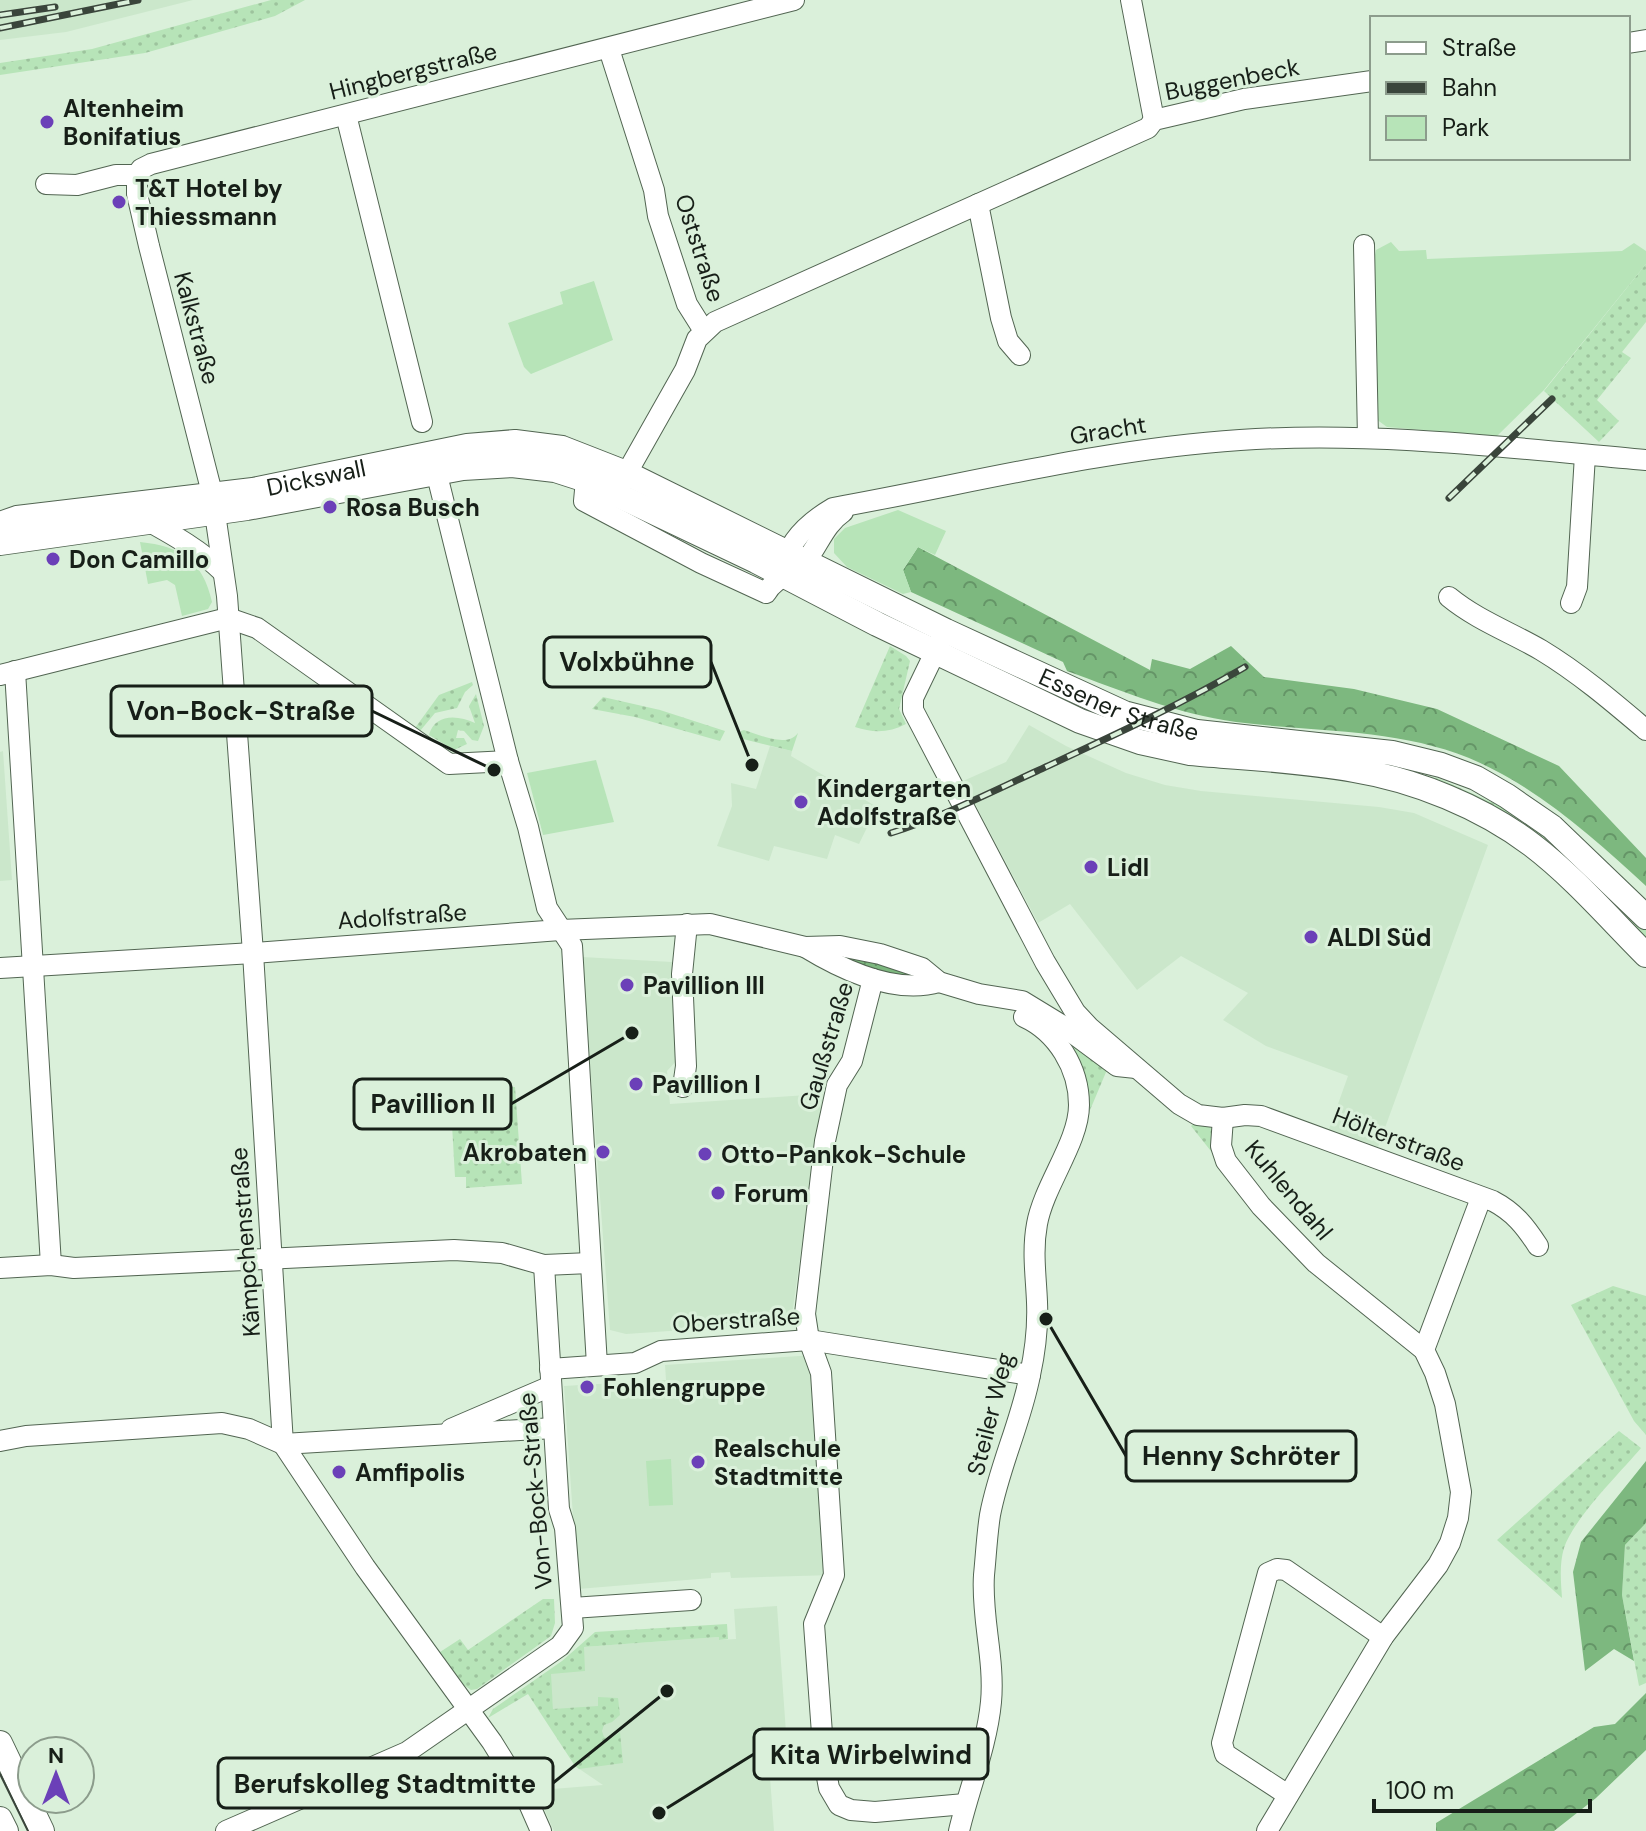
<svg xmlns="http://www.w3.org/2000/svg" width="1646" height="1831" viewBox="0 0 1646 1831" font-family="'DM Sans',sans-serif">
	<style>
		.built { fill: #cbe7cb }
		.grass { fill: url(#grass-dots) }
		.forest { fill: url(#forest-crowns) }
		.park { fill: #b7e4b8 }
		.lines { fill: none; stroke-linecap: round; stroke-linejoin: round }
		.minor-casing { stroke: #526552; stroke-width: 22 }
		.major-casing { stroke: #526552; stroke-width: 26 }
		.minor { stroke: #fff; stroke-width: 20 }
		.major { stroke: #fff; stroke-width: 24 }
		.tram { stroke: #3a453b; stroke-width: 2 }
		.rail-casing { stroke: #3a453b; stroke-width: 7 }
		.rail { stroke: #daf0da; stroke-width: 4; stroke-dasharray: 12; stroke-linecap: butt }
		.poi-dot { fill: #6b40b8; stroke: #daf0da; stroke-width: 3 }
		.labels { text-anchor: middle; dominant-baseline: central; stroke-width: 6; stroke-linejoin: round; paint-order: stroke }
		.street-label { font-size: 24px; fill: #171f18; stroke: #daf0da }
		.poi-label { font-size: 24px; font-weight: bold; fill: #171f18; stroke: #daf0da; text-anchor: start }
		.leader { fill: none; stroke: #171f18; stroke-width: 3 }
		.callout-dot { fill: #171f18; stroke: #daf0da; stroke-width: 3 }
		.callout { fill: #daf0da; stroke: #171f18; stroke-width: 3 }
		.callout-label { font-size: 26px; text-anchor: middle; font-weight: bold; fill: #171f18 }
	</style>
	<defs>
		<pattern id="grass-dots" width="8" height="8" patternUnits="userSpaceOnUse" patternTransform="scale(2)"><rect width="8" height="8" fill="#b7e4b8"/><path d="M2 2h.1M6 6h.1" fill="none" stroke="#9dc39d" stroke-width="1.8" stroke-linecap="round"/></pattern>
		<pattern id="forest-crowns" width="20" height="18" patternUnits="userSpaceOnUse" patternTransform="scale(2)"><rect width="20" height="18" fill="#7db87f"/><path d="M2 6a3 3 0 1 1 6 0M12 15a3 3 0 1 1 6 0" fill="none" stroke="#659567"/></pattern>
	</defs>
	<rect width="100%" height="100%" fill="#daf0da"/>
	<g class="built">
		<polygon points="0,0 193,0 66,32 0,40"/>
		<polygon points="1029,725 1066,746 1126,773 1165,785 1201,791 1379,807 1414,813 1488,845 1378,1147 1329,1129 1348,1076 1266,1046 1223,1020 1248,993 1181,956 1137,990 1070,904 1038,923 963,781 1006,762"/>
		<polygon points="770,746 792,751 791,756 877,807 859,844 835,835 827,859 774,846 769,861 717,846 732,806 731,783 756,789"/>
		<polygon points="3,751 12,880 0,881 0,752"/>
		<polygon points="582,957 672,962 678,1059 667,1071 670,1104 823,1094 792,1315 784,1323 626,1334 610,1330"/>
		<polygon points="814,1355 834,1575 731,1578 730,1572 711,1573 711,1578 578,1589 564,1386 666,1380 665,1365"/>
		<polygon points="777,1606 789,1775 770,1777 774,1831 554,1831 538,1795 552,1789 603,1785 575,1766 553,1709 550,1674 584,1647 719,1637 720,1640 736,1639 734,1609"/>
	</g>
	<g class="grass">
		<polygon points="271,0 305,0 275,16 145,53 0,75 0,63 92,49"/>
		<polygon points="1646,264 1646,322 1622,352 1631,358 1597,400 1619,421 1599,442 1544,391"/>
		<path d="M890,646L906,656L910,661L899,709L906,724C889,733 873,733 855,727Z"/>
		<polygon points="472,682 473,685 465,692 457,708 435,713 420,731 415,728 439,695"/>
		<path d="M476,694L484,726L478,741L472,740L464,731L458,730L456,738H464L467,744L454,750L429,735C435,713 458,715 475,723L469,706Z"/>
		<polygon points="603,697 660,710 725,731 720,741 635,717 592,709"/>
		<path d="M744,730C760,735 787,748 798,733L792,751L739,738L741,731Z"/>
		<polygon points="1398,768 1440,779 1533,821 1646,928 1646,943 1627,923"/>
		<polygon points="1080,1043 1109,1065 1085,1122 1068,1046"/>
		<polygon points="515,1087 522,1184 466,1188 466,1177 455,1177 450,1090"/>
		<path d="M1198,1121C1219,1129 1215,1134 1214,1155L1191,1126Z"/>
		<polygon points="1613,1286 1646,1296 1646,1435 1634,1421 1571,1305"/>
		<path d="M1619,1431L1641,1448C1619,1474 1574,1518 1564,1548C1559,1565 1561,1582 1562,1598L1497,1540Z"/>
		<polygon points="1646,1523 1646,1683 1639,1686 1622,1595 1625,1545"/>
		<polygon points="543,1599 554,1599 555,1623 551,1636 477,1689 471,1690 464,1685 440,1652 460,1639 468,1650"/>
		<polygon points="727,1624 728,1639 719,1640 719,1637 584,1647 585,1671 551,1674 553,1709 598,1706 598,1697 618,1698 620,1715 612,1722 604,1725 602,1731 604,1737 610,1739 620,1732 623,1763 579,1769 575,1766 528,1694 488,1718 493,1709 562,1661 595,1632"/>
	</g>
	<g class="forest">
		<path d="M918,547L1150,670L1152,659L1190,669L1231,646L1264,677L1354,689L1437,709L1559,766L1646,858V886C1594,838 1536,786 1469,758C1396,728 1313,732 1236,722C1177,714 1122,691 1067,671L1063,662L911,592L903,570Z"/>
		<polygon points="843,951 918,976 873,975 838,953"/>
		<polygon points="1646,1461 1646,1523 1625,1545 1622,1595 1634,1661 1614,1649 1585,1671 1573,1572 1581,1542"/>
		<polygon points="1646,1693 1646,1750 1596,1798 1554,1831 1436,1831 1436,1823 1594,1727 1615,1724"/>
	</g>
	<g class="park">
		<polygon points="1391,242 1399,251 1426,250 1427,259 1622,251 1634,243 1646,251 1646,264 1544,390 1497,436 1387,427 1376,419 1372,270 1376,250"/>
		<polygon points="594,281 613,340 531,374 524,367 508,323 563,304 560,292"/>
		<polygon points="898,510 946,531 935,555 918,547 903,570 911,592 903,594 847,567 834,553 834,539 845,528"/>
		<path d="M140,542C181,546 203,561 212,602L208,609L182,616L175,585L167,580L148,584Z"/>
		<polygon points="596,760 614,822 543,835 527,773"/>
		<polygon points="671,1459 673,1505 649,1506 646,1461"/>
	</g>
	<g class="lines">
		<g class="minor-casing">
			<g id="minor">
				<polyline points="1131,0 1154,120"/>
				<polyline points="1628,43 1646,40"/>
				<polyline points="609,49 654,190 658,216 687,304 704,331"/>
				<polyline points="346,115 422,422"/>
				<polyline points="137,175 137,194 149,246 212,493 227,596 253,953 283,1444 365,1567 492,1742 526,1797 541,1831"/>
				<polyline points="46,184 77,185 116,175 137,175 141,169 151,164 794,0"/>
				<polyline points="978,204 1001,318 1008,341 1020,355"/>
				<polyline points="1364,245 1368,438"/>
				<polyline points="433,459 508,761 528,827 547,908 572,946 597,1365"/>
				<path d="M598,478L586,480L584,501L701,563L766,593C775,577 793,575 805,562C819,545 824,525 843,512"/>
				<polyline points="620,485 685,370 697,339 715,322 1148,128 1154,120 1244,99 1372,81"/>
				<path d="M148,521C175,536 200,550 223,572"/>
				<path d="M784,567C788,540 811,521 833,508C968,484 1102,449 1240,440C1375,431 1512,448 1646,460"/>
				<path d="M1449,597C1477,620 1510,632 1541,650C1579,673 1613,702 1646,730"/>
				<polyline points="1571,603 1577,587 1585,455"/>
				<polyline points="228,618 257,628 449,764 508,761"/>
				<path d="M941,640L913,698V710L1045,962L1075,1012L1089,1027L1179,1104L1198,1115L1223,1118L1245,1115L1261,1116L1493,1201C1514,1212 1525,1226 1538,1246"/>
				<polyline points="15,671 51,1265"/>
				<polyline points="0,675 228,618"/>
				<path d="M805,947C841,969 895,995 939,982"/>
				<polyline points="0,968 253,953 560,930 710,924 805,947 840,946 880,954 922,968 939,982 979,994 1022,1001 1063,1026 1117,1066 1136,1068"/>
				<polyline points="873,979 852,1061 837,1085 825,1141 805,1314 809,1340 821,1373 834,1575 814,1624 824,1761 829,1788 839,1805 851,1810 875,1812 965,1804"/>
				<polyline points="683,1087 686,1066 682,974 687,924"/>
				<polyline points="1223,1118 1221,1146 1226,1161 1261,1206 1316,1263 1424,1350 1435,1373 1445,1404 1461,1492 1458,1518 1450,1543 1438,1565 1383,1637 1267,1831"/>
				<polyline points="0,1268 51,1265 74,1268 454,1250 502,1253 544,1265 590,1263"/>
				<polyline points="1424,1350 1481,1198"/>
				<polyline points="550,1369 635,1363 661,1351 809,1340 1030,1375"/>
				<polyline points="451,1429 551,1386"/>
				<polyline points="0,1441 26,1436 222,1423 249,1429 283,1444 554,1428"/>
				<polyline points="572,1608 691,1600"/>
				<polyline points="1288,1795 1225,1754 1222,1743 1268,1573 1277,1569 1286,1570 1383,1637"/>
				<polyline points="226,1831 407,1752 560,1646 573,1628 565,1528 559,1509 544,1265"/>
				<path d="M959,1831C969,1789 987,1745 991,1702C995,1659 981,1617 984,1575C986,1555 987,1534 990,1515C999,1467 1021,1422 1030,1375C1035,1352 1038,1325 1037,1302C1036,1276 1032,1251 1037,1224C1044,1185 1079,1142 1079,1105C1079,1068 1057,1032 1024,1017"/>
			</g>
		</g>
		<g class="major-casing">
			<g id="major">
				<path id="s1" d="M0,524L17,518L253,490L467,446L515,442L562,448L626,473L946,631L1124,713L1197,732L1392,753L1441,765L1476,778L1507,796L1552,827L1646,917"/>
				<path d="M0,543L247,508L463,468L512,465L555,470L586,480L756,561L877,624L1080,721L1140,742L1190,753C1244,758 1300,760 1354,770C1415,780 1482,807 1532,845C1574,877 1609,918 1646,955"/>
				<polyline points="0,1743 42,1831"/>
				<polyline points="0,1819 6,1831"/>
			</g>
		</g>
		<use href="#minor" class="minor"/>
		<use href="#major" class="major"/>
		<polyline class="tram" points="0,1774 28,1831"/>
		<g class="rail-casing">
			<g id="rail">
				<polyline points="0,15 55,7"/>
				<polyline points="0,28 138,0"/>
				<polyline points="1449,498 1552,399"/>
				<path d="M891,833C942,817 989,793 1037,771C1108,738 1178,706 1245,667"/>
			</g>
		</g>
		<use href="#rail" class="rail"/>
	</g>
	<g class="poi-dot">
		<circle cx="47" cy="122" r="8"/>
		<circle cx="119" cy="202" r="8"/>
		<circle cx="330" cy="507" r="8"/>
		<circle cx="53" cy="559" r="8"/>
		<circle cx="801" cy="802" r="8"/>
		<circle cx="1091" cy="867" r="8"/>
		<circle cx="1311" cy="937" r="8"/>
		<circle cx="627" cy="985" r="8"/>
		<circle cx="636" cy="1084" r="8"/>
		<circle cx="603" cy="1152" r="8"/>
		<circle cx="705" cy="1154" r="8"/>
		<circle cx="718" cy="1193" r="8"/>
		<circle cx="587" cy="1387" r="8"/>
		<circle cx="698" cy="1462" r="8"/>
		<circle cx="339" cy="1472" r="8"/>
	</g>
	<g class="labels">
		<g class="street-label">
			<text transform="translate(413 71) rotate(-14)">Hingbergstraße</text>
			<text transform="translate(1232 79) rotate(-11)">Buggenbeck</text>
			<text transform="translate(700 248) rotate(72)">Oststraße</text>
			<text transform="translate(197 328) rotate(75)">Kalkstraße</text>
			<text transform="translate(1108 430) rotate(-9)">Gracht</text>
			<text stroke="none"><textPath href="#s1" startOffset="320">Dickswall</textPath></text>
			<text stroke="none"><textPath href="#s1" startOffset="1184">Essener Straße</textPath></text>
			<text transform="translate(402 916) rotate(-4)">Adolfstraße</text>
			<text transform="translate(826 1046) rotate(-73)">Gaußstraße</text>
			<text transform="translate(1399 1139) rotate(21)">Hölterstraße</text>
			<text transform="translate(1289 1190) rotate(50)">Kuhlendahl</text>
			<text transform="translate(245 1242) rotate(-94)">Kämpchenstraße</text>
			<text transform="translate(736 1320) rotate(-4)">Oberstraße</text>
			<text transform="translate(990 1414) rotate(-76)">Steiler Weg</text>
			<text transform="translate(535 1491) rotate(-95)">Von-Bock-Straße</text>
		</g>
		<g class="poi-label">
			<text x="63" y="108">Altenheim<tspan x="63" dy="28">Bonifatius</tspan></text>
			<text x="135" y="188">T&amp;T Hotel by<tspan x="135" dy="28">Thiessmann</tspan></text>
			<text x="346" y="507">Rosa Busch</text>
			<text x="69" y="559">Don Camillo</text>
			<text x="817" y="788">Kindergarten<tspan x="817" dy="28">Adolfstraße</tspan></text>
			<text x="1107" y="867">Lidl</text>
			<text x="1327" y="937">ALDI Süd</text>
			<text x="643" y="985">Pavillion III</text>
			<text x="652" y="1084">Pavillion I</text>
			<text x="587" y="1152" text-anchor="end">Akrobaten</text>
			<text x="721" y="1154">Otto-Pankok-Schule</text>
			<text x="734" y="1193">Forum</text>
			<text x="603" y="1387">Fohlengruppe</text>
			<text x="714" y="1448">Realschule<tspan x="714" dy="28">Stadtmitte</tspan></text>
			<text x="355" y="1472">Amfipolis</text>
		</g>
	</g>
	<path class="leader" d="M752 765L711 662M494 770L372 711M632 1033L511 1104M1046 1319L1126 1456M659 1813L754 1754M667 1691L553 1783"/>
	<g class="callout-dot">
		<circle cx="752" cy="765" r="8"/>
		<circle cx="494" cy="770" r="8"/>
		<circle cx="632" cy="1033" r="8"/>
		<circle cx="1046" cy="1319" r="8"/>
		<circle cx="659" cy="1813" r="8"/>
		<circle cx="667" cy="1691" r="8"/>
	</g>
	<g class="callout">
		<rect x="544" y="637" width="167" height="50" rx="8"/>
		<rect x="111" y="686" width="261" height="50" rx="8"/>
		<rect x="354" y="1079" width="157" height="50" rx="8"/>
		<rect x="1126" y="1431" width="230" height="50" rx="8"/>
		<rect x="754" y="1729" width="234" height="50" rx="8"/>
		<rect x="218" y="1758" width="335" height="50" rx="8"/>
	</g>
	<g class="callout-label">
		<text x="627" y="671">Volxbühne</text>
		<text x="241" y="720">Von-Bock-Straße</text>
		<text x="433" y="1113">Pavillion II</text>
		<text x="1241" y="1465">Henny Schröter</text>
		<text x="871" y="1764">Kita Wirbelwind</text>
		<text x="385" y="1793">Berufskolleg Stadtmitte</text>
	</g>
	<rect x="1370" y="16" width="260" height="144" fill="#daf0da" stroke="#8c9c8c" stroke-width="2"/>
	<rect x="1386" y="42" width="40" height="12" fill="#ffffff" stroke="#8c9c8c" stroke-width="2"/>
	<text x="1442" y="56" font-size="24" fill="#171f18">Straße</text>
	<rect x="1386" y="82" width="40" height="12" fill="#3a453b" stroke="#8c9c8c" stroke-width="2"/>
	<text x="1442" y="96" font-size="24" fill="#171f18">Bahn</text>
	<rect x="1386" y="116" width="40" height="24" fill="#b7e4b8" stroke="#8c9c8c" stroke-width="2"/>
	<text x="1442" y="136" font-size="24" fill="#171f18">Park</text>
	<g transform="translate(56 1775)"><circle r="38" fill="#daf0da" stroke="#8c9c8c" stroke-width="2"/>
	<path d="M0-6L14 30L0 20L-14 30Z" fill="#6b40b8"/>
	<text y="-12" font-size="22" font-weight="bold" text-anchor="middle" fill="#171f18">N</text>
	</g>
	<path d="M1374 1799v12h216v-12" fill="none" stroke="#171f18" stroke-width="4"/>
	<text x="1386" y="1799" font-size="24" fill="#171f18" stroke="#daf0da" stroke-width="6" paint-order="stroke">100 m</text>
</svg>
